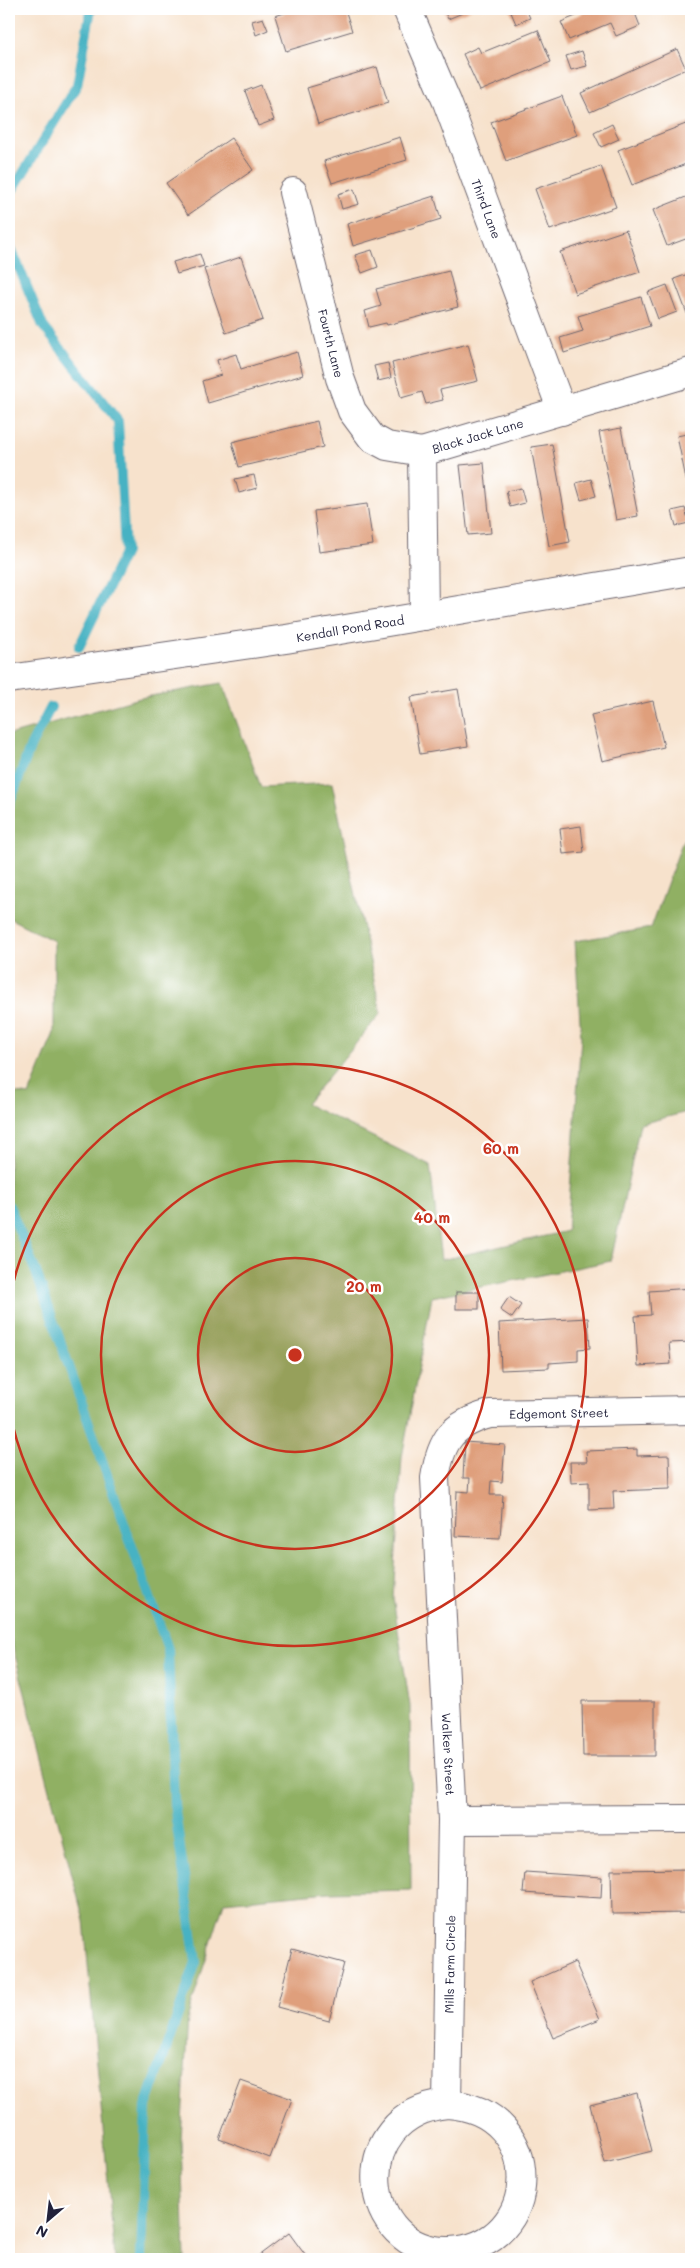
<svg xmlns="http://www.w3.org/2000/svg" width="700" height="2268" viewBox="0 0 700 2268" font-family="Mali,sans-serif">
	<style>
		.forest { fill: #90b063; stroke: #59694f }
		.lines { fill: none; stroke-linecap: round; stroke-linejoin: round }
		.stream { stroke: #46b2c3; stroke-width: 10 }
		.building { fill: #df9f7c }
		.minor-casing { stroke: #6d656e; stroke-width: 30 }
		.tertiary-casing { stroke: #6d656e; stroke-width: 30 }
		.minor { stroke: #fff; stroke-width: 28 }
		.tertiary { stroke: #fff; stroke-width: 28 }
		.ring { fill: none; stroke: #c8321e; stroke-width: 2.5 }
		.labels { text-anchor: middle; dominant-baseline: central; stroke-width: 5; stroke-linejoin: round; paint-order: stroke }
		.street-label { font-size: 12px; fill: #22223b; stroke: #fff }
		.centre { fill: #c8321e; stroke: #fff; stroke-width: 2.5 }
		.ring-label { font-size: 15px; text-anchor: middle; font-weight: bold; fill: #c8321e; stroke: #fff; stroke-width: 5; stroke-linejoin: round; paint-order: stroke }
	</style>
	<rect width="100%" height="100%" fill="#fff"/>
	<filter id="ink" filterUnits="userSpaceOnUse"><feTurbulence type="fractalNoise" baseFrequency=".02" numOctaves="2"/><feDisplacementMap in="SourceGraphic" scale="10" xChannelSelector="R" yChannelSelector="G"/><feConvolveMatrix kernelMatrix="1 2 1 2 8 2 1 2 1" color-interpolation-filters="sRGB"/></filter>
	<filter id="wash" filterUnits="userSpaceOnUse"><feTurbulence type="fractalNoise" baseFrequency=".0096" numOctaves="4" result="noise"/><feDisplacementMap in="SourceGraphic" scale="20" xChannelSelector="R" yChannelSelector="G"/><feGaussianBlur stdDeviation="1.12" result="paint"/><feColorMatrix in="noise" values="0 0 0 0 0 0 0 0 0 0 0 0 0 0 0 0 0 1.4 0 .05"/><feComposite in="paint" operator="in"/></filter>
	<g filter="url(#wash)">
		<rect width="100%" height="100%" fill="#f7e2cc"/>
		<polygon class="forest" points="222,683 261,787 332,783 381,1013 306,1104 430,1165 441,1260 567,1231 581,1038 575,941 651,928 683,840 691,835 691,1111 640,1124 611,1261 432,1297 402,1457 393,1598 410,1706 411,1890 329,1892 224,1902 188,2016 181,2140 185,2259 115,2259 84,1921 9,1632 9,1092 29,1095 54,1033 54,941 9,918 9,735 140,698"/>
		<g class="lines">
			<g class="stream">
				<polyline points="9,196 77,85 91,9"/>
				<polyline points="9,243 43,326 118,421 125,552 79,647"/>
				<polyline points="9,805 31,745 51,707"/>
				<polyline points="9,1206 36,1272 168,1649 174,1804 196,1962 146,2107 141,2259"/>
			</g>
		</g>
		<g id="blocks">
			<g class="building">
				<polygon points="297,9 345,9 352,31 286,51 275,16"/>
				<polygon points="443,9 472,9 448,19"/>
				<polygon points="514,9 526,9 530,18 516,24 510,10"/>
				<polygon points="593,9 644,9 635,13 640,26 616,36 610,23 569,40 561,22"/>
				<polygon points="263,18 268,30 256,35 252,21"/>
				<polygon points="538,30 551,62 480,91 463,54 478,47 481,53"/>
				<polygon points="677,49 686,69 590,112 581,93"/>
				<polygon points="582,51 587,66 571,70 566,56"/>
				<polygon points="377,67 388,103 318,124 307,88"/>
				<polygon points="261,85 274,120 258,126 245,91"/>
				<polygon points="562,96 577,135 506,161 491,122"/>
				<polygon points="691,122 691,143 689,144 691,162 632,185 618,150"/>
				<polygon points="612,124 619,139 601,147 594,133"/>
				<polygon points="400,137 407,160 332,183 324,161"/>
				<polygon points="231,138 253,170 188,215 166,183"/>
				<polygon points="601,166 616,207 550,230 535,189"/>
				<polygon points="354,189 359,204 342,209 338,194"/>
				<polygon points="691,195 691,237 667,246 653,210"/>
				<polygon points="434,196 441,219 353,246 347,224"/>
				<polygon points="626,230 640,272 575,294 560,252"/>
				<polygon points="372,250 378,267 362,273 355,255"/>
				<polygon points="200,254 204,266 177,274 173,262"/>
				<polygon points="241,257 263,320 226,333 204,269"/>
				<polygon points="449,271 458,307 387,325 386,323 369,327 365,311 381,306 376,289"/>
				<polygon points="691,273 691,318 689,319 674,279"/>
				<polygon points="667,285 677,312 658,319 648,292"/>
				<polygon points="641,297 650,326 564,353 560,338 583,331 578,316"/>
				<polygon points="468,344 478,381 440,390 443,400 426,404 422,392 401,398 392,363"/>
				<polygon points="297,352 303,375 208,403 202,381 221,375 217,360 236,354 241,369"/>
				<polygon points="388,363 391,378 378,381 374,366"/>
				<polygon points="317,421 323,447 239,467 232,442"/>
				<polygon points="621,428 638,516 616,520 599,432"/>
				<polygon points="691,433 691,497 690,498 677,436"/>
				<polygon points="552,444 570,542 549,546 531,447"/>
				<polygon points="484,463 491,533 468,535 460,465"/>
				<polygon points="254,475 257,488 239,493 235,479"/>
				<polygon points="591,479 596,496 581,500 576,483"/>
				<polygon points="521,488 525,503 510,507 506,491"/>
				<polygon points="367,504 373,545 319,552 314,511"/>
				<polygon points="685,508 689,523 676,526 672,511"/>
				<polygon points="458,689 468,746 420,754 411,697"/>
				<polygon points="653,701 664,747 602,761 591,715"/>
				<polygon points="581,826 584,852 563,854 560,829"/>
				<polygon points="691,1288 691,1342 669,1343 671,1364 638,1366 635,1316 651,1315 649,1291"/>
				<rect x="456" y="1292" width="23" height="17"/>
				<polygon points="509,1297 521,1305 512,1318 500,1310"/>
				<polygon points="588,1318 590,1348 578,1349 578,1361 549,1363 549,1368 501,1370 499,1323"/>
				<polygon points="465,1442 505,1445 502,1482 491,1481 490,1495 503,1495 500,1538 455,1536 457,1491 469,1492 470,1478 463,1478"/>
				<polygon points="637,1449 637,1456 669,1455 670,1489 613,1491 614,1509 589,1510 589,1482 571,1483 570,1462 587,1462 586,1451"/>
				<polygon points="582,1701 655,1701 655,1756 583,1756"/>
				<polygon points="691,1869 691,1913 612,1914 611,1870"/>
				<polygon points="525,1872 602,1877 601,1898 523,1893"/>
				<polygon points="292,1949 344,1963 329,2021 277,2007"/>
				<polygon points="575,1962 600,2019 553,2038 530,1982"/>
				<polygon points="241,2081 292,2099 270,2158 219,2139"/>
				<polygon points="637,2093 652,2151 605,2163 590,2105"/>
				<polygon points="289,2233 308,2259 254,2259"/>
			</g>
		</g>
	</g>
	<g filter="url(#ink)">
		<use href="#blocks" fill-opacity="0" stroke="#6d656e" stroke-width="1"/>
		<g class="lines">
			<g class="minor-casing">
				<g id="minor">
					<path id="s1" d="M407,9L447,102L562,411"/>
					<path id="s2" d="M293,192L340,378L352,411L372,438L387,446L422,452"/>
					<path id="s3" d="M424,616L422,452L691,372"/>
					<path id="s4" d="M691,1410L490,1414C452,1424 441,1440 435,1478L452,1820L691,1819"/>
					<path id="s5" d="M447,2104C548,2110 544,2248 449,2251C360,2253 345,2115 447,2104L452,1820"/>
				</g>
			</g>
			<g class="tertiary-casing">
				<g id="tertiary">
					<path id="s6" d="M9,679L286,639L691,571"/>
				</g>
			</g>
			<use href="#minor" class="minor"/>
			<use href="#tertiary" class="tertiary"/>
		</g>
	</g>
	<circle cx="295" cy="1355" r="97" fill="#c8321e" fill-opacity=".12"/>
	<g class="ring">
		<circle cx="295" cy="1355" r="97"/>
		<circle cx="295" cy="1355" r="194"/>
		<path d="M9 1302A291 291 0 1 1 9 1408"/>
	</g>
	<g class="labels">
		<g class="street-label">
			<text stroke="none"><textPath href="#s1" startOffset="215">Third Lane</textPath></text>
			<text stroke="none"><textPath href="#s2" startOffset="156">Fourth Lane</textPath></text>
			<text stroke="none"><textPath href="#s3" startOffset="222">Black Jack Lane</textPath></text>
			<text stroke="none"><textPath href="#s6" startOffset="345">Kendall Pond Road</textPath></text>
			<text transform="translate(559 1413) rotate(-1)">Edgemont Street</text>
			<text stroke="none"><textPath href="#s4" startOffset="569">Walker Street</textPath></text>
			<text stroke="none"><textPath href="#s5" startOffset="599">Mills Farm Circle</textPath></text>
		</g>
	</g>
	<circle cx="295" cy="1355" r="8" class="centre"/>
	<g class="ring-label">
		<text x="501" y="1154">60 m</text>
		<text x="432" y="1223">40 m</text>
		<text x="364" y="1292">20 m</text>
	</g>
	<rect width="700" height="2268" fill="none" stroke="#fff" stroke-width="30"/>
	<g transform="translate(48 2220) rotate(208)" stroke="#ffffff" stroke-width="4" paint-order="stroke">
	<path d="M0-4L9 19L0 12L-9 19Z" fill="#22223b"/>
	<text y="-8" font-size="14" font-weight="bold" text-anchor="middle" fill="#22223b">N</text>
	</g>
</svg>
